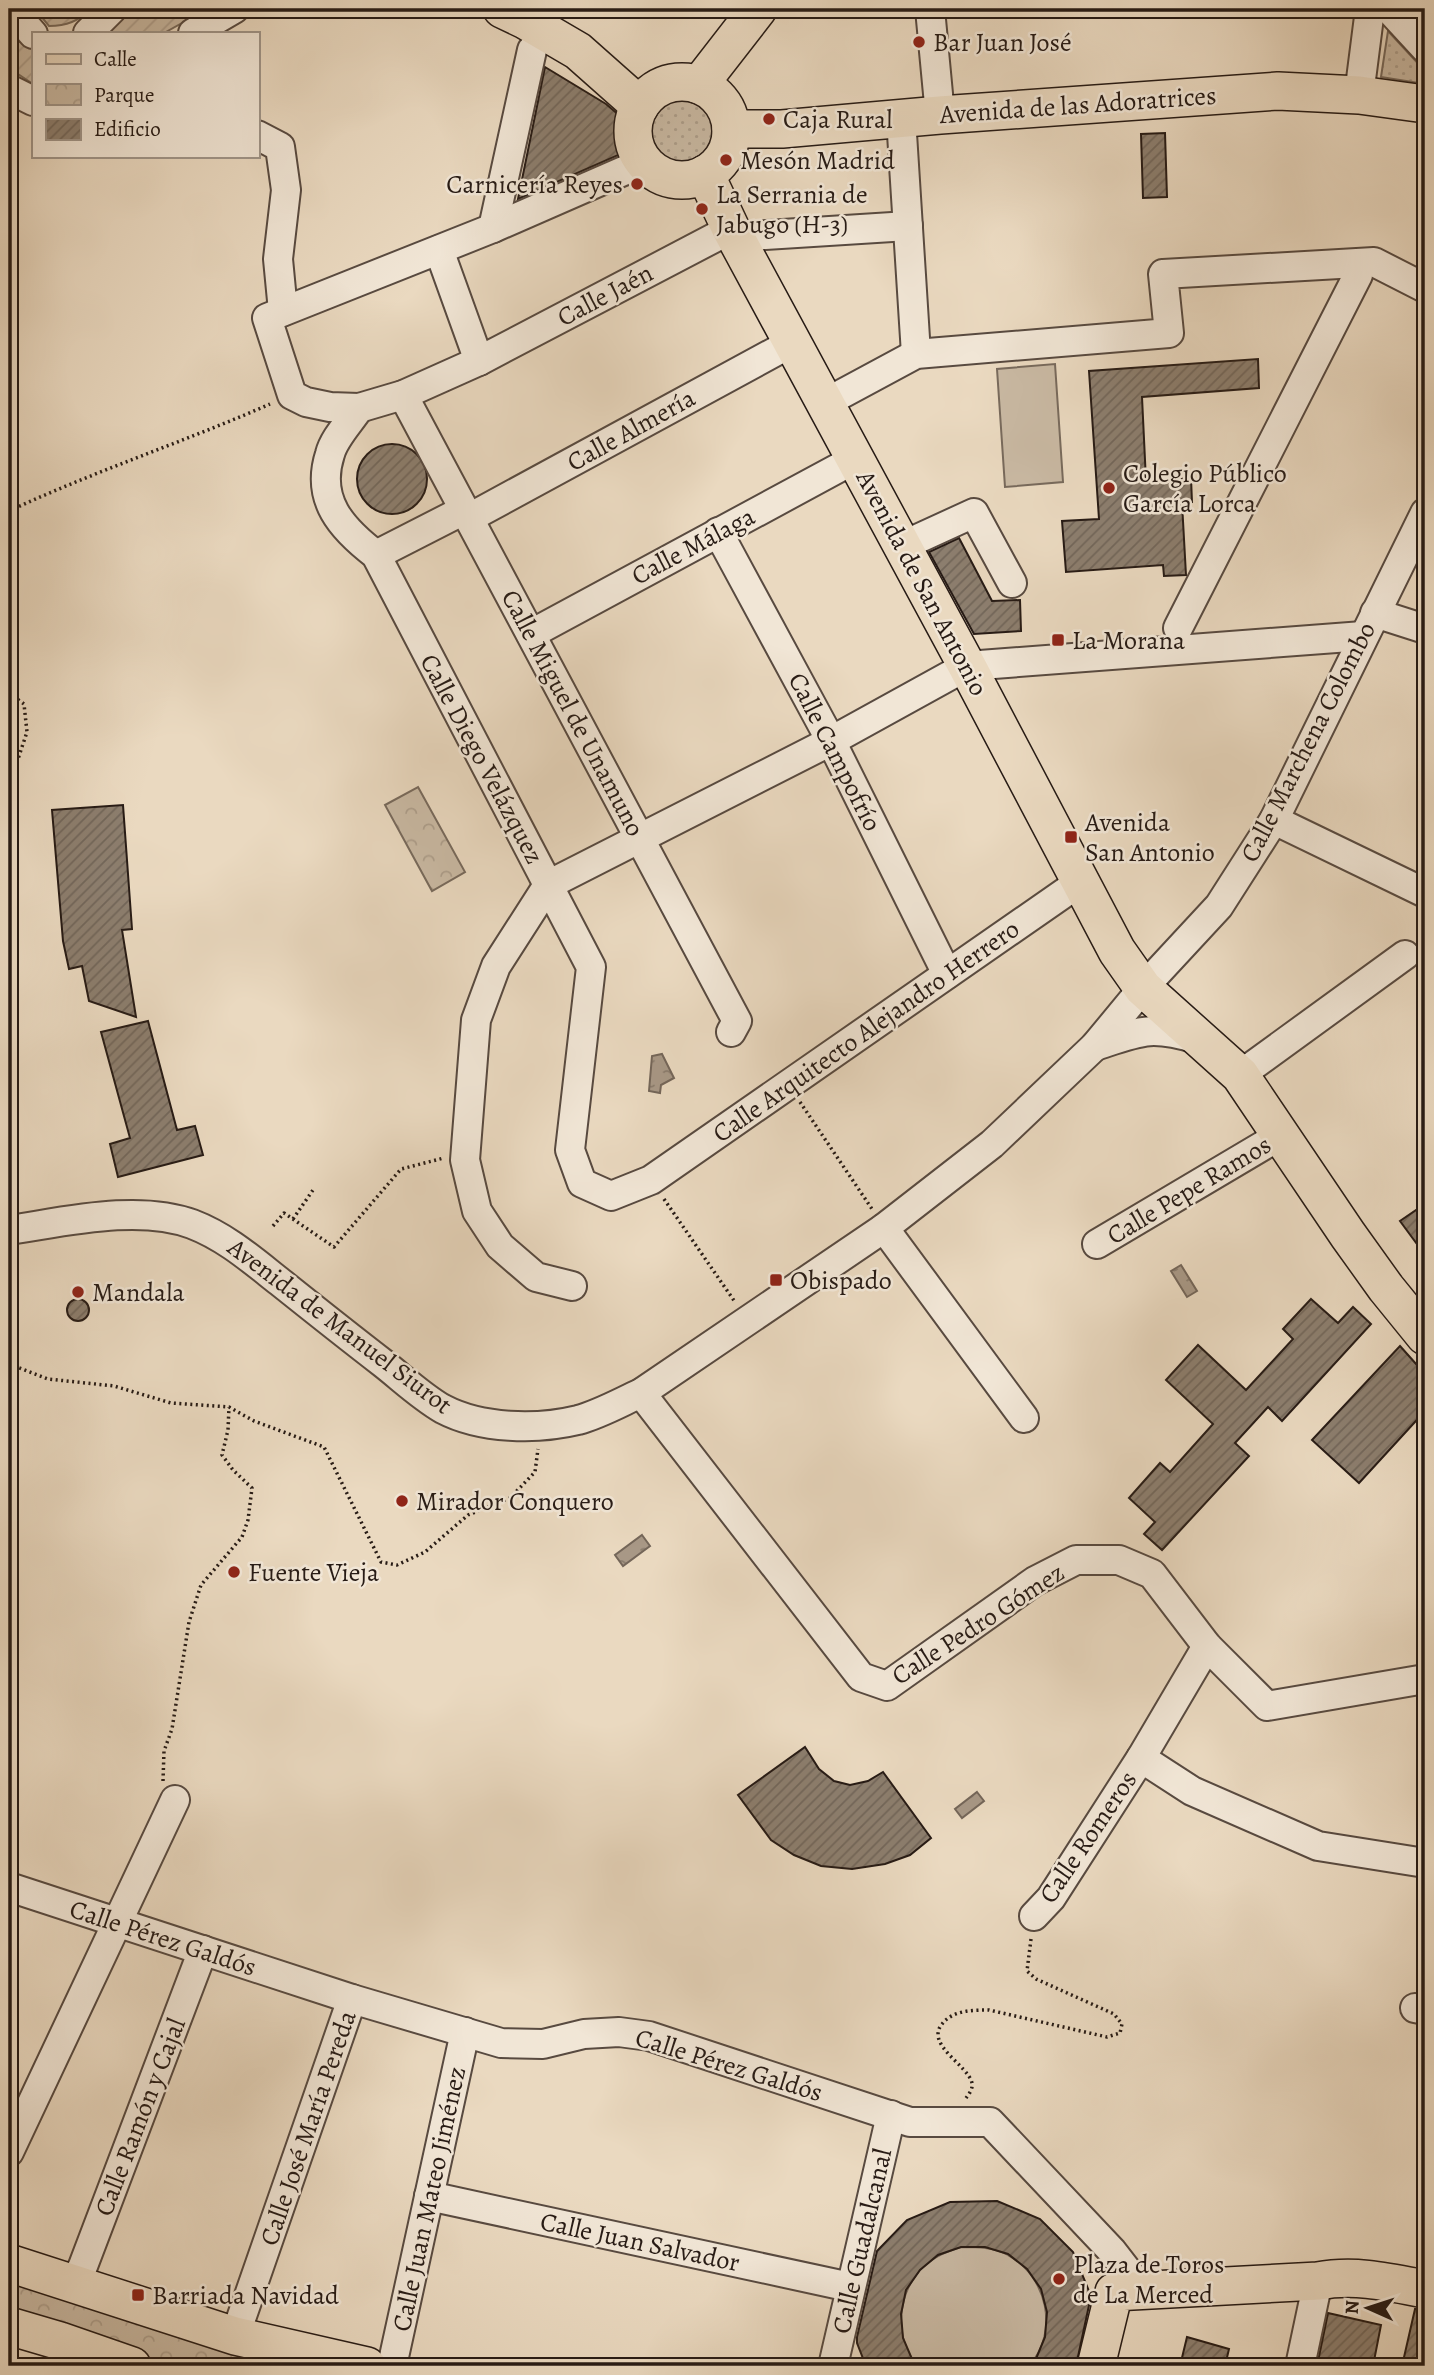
<svg xmlns="http://www.w3.org/2000/svg" width="1434" height="2375" viewBox="0 0 1434 2375" font-family="Alegreya,serif">
	<style>
		.grass { fill: url(#grass-dots); stroke: #786a5c; stroke-width: 2 }
		.park { fill: url(#park-crowns); stroke: #786a5c; stroke-width: 2 }
		.garden { fill: url(#garden-furrows); stroke: #786a5c; stroke-width: 2 }
		.pitch { fill: #c9b9a3; stroke: #786a5c; stroke-width: 2 }
		.water { fill: url(#water-ripples); stroke: #746659; stroke-width: 2 }
		.building { fill: url(#building-hatch); stroke: #271b15; stroke-width: 2 }
		.lines { fill: none; stroke-linecap: round; stroke-linejoin: round }
		.minor-casing { stroke: #584a40; stroke-width: 32 }
		.major-casing { stroke: #271b15; stroke-width: 40 }
		.path { stroke: #271b15; stroke-width: 3.5; stroke-dasharray: 2 3.5; stroke-linecap: butt }
		.minor { stroke: #f1e6d6; stroke-width: 28 }
		.major { stroke: #ead9c0; stroke-width: 37 }
		.poi-dot { fill: #8f2418; stroke: #f1e6d6; stroke-width: 2.5 }
		.labels { text-anchor: middle; dominant-baseline: central; stroke-width: 5; stroke-linejoin: round; paint-order: stroke }
		.poi-label { font-size: 26px; fill: #271b15; stroke: #f1e6d6; text-anchor: start }
		.street-label { font-size: 26px; fill: #271b15; stroke: #f1e6d6 }
	</style>
	<defs>
		<pattern id="grass-dots" width="8" height="8" patternUnits="userSpaceOnUse" patternTransform="scale(1.75)"><rect width="8" height="8" fill="#c9b9a3"/><path d="M2 2h.1M6 6h.1" fill="none" stroke="#ad9e8b" stroke-width="1.8" stroke-linecap="round"/></pattern>
		<pattern id="park-crowns" width="20" height="18" patternUnits="userSpaceOnUse" patternTransform="scale(1.75)"><rect width="20" height="18" fill="#c9b9a3"/><path d="M2 6a3 3 0 1 1 6 0M12 15a3 3 0 1 1 6 0" fill="none" stroke="#ad9e8b"/></pattern>
		<pattern id="garden-furrows" width="10" height="10" patternUnits="userSpaceOnUse" patternTransform="scale(1.75)"><rect width="10" height="10" fill="#c9b9a3"/><path d="M-1 1l2-2M0 10L10 0M9 11l2-2" fill="none" stroke="#ad9e8b"/></pattern>
		<pattern id="water-ripples" width="26" height="14" patternUnits="userSpaceOnUse" patternTransform="scale(1.75)"><rect width="26" height="14" fill="#a89886"/><path d="M2 4q2-2 4 0t4 0M15 11q2-2 4 0t4 0" fill="none" stroke="#897b6c"/></pattern>
		<pattern id="building-hatch" width="6" height="6" patternUnits="userSpaceOnUse" patternTransform="scale(1.75)"><rect width="6" height="6" fill="#8c7e6e"/><path d="M-1 1l2-2M0 6l6-6M5 7l2-2" fill="none" stroke="#726659"/></pattern>
	</defs>
	<rect width="100%" height="100%" fill="#ead9c0"/>
	<filter id="stains"><feTurbulence type="fractalNoise" baseFrequency=".00286" numOctaves="4"/><feColorMatrix values="0 0 0 0 .2 0 0 0 0 .09 0 0 0 0 .02 0 0 0 .5 -.17"/></filter>
	<radialGradient id="worn" r=".72"><stop offset=".6" stop-color="#630" stop-opacity="0"/><stop offset="1" stop-color="#630" stop-opacity=".3"/></radialGradient>
	<g class="grass">
		<polygon points="1388,31 1425,71 1425,84 1381,77"/>
		<circle cx="681" cy="132" r="33"/>
	</g>
	<g class="park">
		<polygon points="418,787 465,872 432,891 385,805"/>
		<polygon points="9,2273 322,2366 159,2366 9,2317"/>
	</g>
	<g class="garden">
		<path d="M35,9H91C78,21 67,26 49,26Z"/>
		<polygon points="121,9 207,9 164,33 93,33"/>
		<polygon points="9,40 33,44 33,84 9,68"/>
	</g>
	<g class="pitch">
		<polygon points="1055,364 1063,482 1005,487 997,369"/>
		<path d="M961,2247C977,2247 994,2247 1008,2255C1047,2276 1060,2332 1029,2366H918C894,2340 897,2297 919,2271C930,2258 945,2252 961,2247Z"/>
	</g>
	<g class="water">
		<polygon points="662,1054 674,1078 661,1085 660,1093 649,1091 652,1056"/>
		<polygon points="1181,1265 1197,1291 1187,1297 1171,1271"/>
		<polygon points="642,1535 650,1546 623,1566 615,1555"/>
		<polygon points="977,1792 984,1801 962,1818 955,1809"/>
	</g>
	<g class="building">
		<polygon points="545,67 606,104 620,116 620,144 623,153 518,199"/>
		<polygon points="1165,133 1167,197 1143,198 1141,134"/>
		<polygon points="1258,359 1259,388 1142,397 1146,481 1191,478 1192,502 1182,503 1186,575 1164,576 1163,565 1066,572 1062,521 1099,519 1089,371"/>
		<circle cx="392" cy="479" r="35"/>
		<polygon points="959,538 992,601 1020,600 1021,631 974,634 929,552"/>
		<polygon points="123,805 132,929 122,930 136,1017 89,1001 82,966 69,969 63,941 52,810"/>
		<polygon points="148,1021 177,1130 195,1126 203,1155 118,1177 110,1144 130,1138 101,1032"/>
		<polygon points="1425,1204 1425,1255 1400,1221"/>
		<polygon points="1311,1299 1338,1323 1353,1307 1371,1324 1282,1421 1268,1407 1235,1443 1249,1456 1162,1550 1144,1534 1155,1522 1129,1498 1160,1463 1170,1472 1213,1424 1166,1380 1198,1345 1246,1390 1293,1339 1283,1329"/>
		<circle cx="78" cy="1310" r="11"/>
		<polygon points="1400,1346 1425,1374 1425,1411 1359,1483 1312,1440"/>
		<polygon points="805,1747 819,1769 834,1781 850,1785 868,1781 883,1772 931,1838 910,1855 885,1864 852,1869 821,1866 794,1855 771,1840 738,1795"/>
		<polygon points="997,2201 1040,2219 1073,2252 1091,2296 1076,2366 1033,2366 1045,2337 1047,2312 1041,2289 1027,2269 1008,2254 985,2247 961,2247 938,2255 920,2270 906,2290 901,2314 903,2338 915,2366 866,2366 857,2343 857,2337 877,2251 907,2220 950,2202"/>
		<polygon points="1415,2309 1425,2309 1425,2366 1402,2366"/>
		<polygon points="1328,2313 1381,2325 1373,2366 1317,2366"/>
		<polygon points="1187,2337 1229,2349 1225,2366 1180,2366"/>
	</g>
	<g class="lines">
		<g class="minor-casing">
			<g id="minor">
				<polyline points="11,9 33,34"/>
				<polyline points="930,9 940,115"/>
				<polyline points="1389,9 1425,48"/>
				<polyline points="88,33 112,9"/>
				<polyline points="193,33 234,9"/>
				<polyline points="9,89 33,101"/>
				<polyline points="1359,95 1370,9"/>
				<polyline points="901,118 916,354"/>
				<polyline points="257,135 280,147 286,190 278,259 283,311"/>
				<polyline points="644,162 493,228 267,318 292,395 306,402 330,407 359,408 403,395 479,361 731,229"/>
				<polyline points="493,228 532,50"/>
				<polyline points="735,237 908,226"/>
				<polyline points="439,250 479,361"/>
				<polyline points="403,395 737,1021 731,1032"/>
				<polyline points="825,403 916,354 1169,333 1163,274 1374,262 1425,288"/>
				<path d="M359,408C350,422 334,438 330,454C315,500 342,529 376,555L591,967L570,1150L582,1183L611,1196L651,1180L1080,882"/>
				<polyline points="469,518 793,342"/>
				<polyline points="718,532 831,741 947,974"/>
				<polyline points="902,546 974,513 1012,583"/>
				<polyline points="376,555 464,510"/>
				<polyline points="1375,613 1425,629"/>
				<polyline points="1178,628 1358,275"/>
				<polyline points="531,634 855,459"/>
				<polyline points="1274,820 1425,893"/>
				<path d="M1095,1046C1141,1031 1150,1025 1197,1039"/>
				<polyline points="1240,1075 1405,955"/>
				<polyline points="884,1228 1024,1418"/>
				<path d="M9,1230C64,1222 138,1204 192,1224C226,1237 252,1260 280,1282C315,1310 349,1337 384,1364C403,1379 422,1397 443,1409C481,1429 537,1430 578,1420C600,1414 621,1402 641,1393L884,1228L992,1144L1095,1046L1143,988L1219,906L1274,820L1425,513"/>
				<polyline points="1097,1244 1281,1135"/>
				<polyline points="572,1286 536,1277 500,1246 477,1211 465,1160 476,1020 496,966 548,885 831,741 967,666 1363,636"/>
				<polyline points="641,1393 861,1677 887,1686 1035,1581 1076,1560 1119,1560 1152,1574 1207,1646 1267,1706 1425,1679"/>
				<polyline points="1141,1758 1192,1791 1318,1846 1425,1863"/>
				<polyline points="9,1887 352,1999 501,2043 543,2044 584,2034 619,2032 649,2036 910,2122 990,2122 1112,2251 1143,2291"/>
				<polyline points="1034,1916 1051,1898 1141,1758 1207,1646"/>
				<polyline points="1415,2008 1425,2010"/>
				<polyline points="9,2152 175,1800"/>
				<polyline points="429,2196 850,2287"/>
				<polyline points="75,2282 83,2266 203,1950"/>
				<polyline points="235,2336 352,1999"/>
				<polyline points="392,2366 465,2032"/>
				<polyline points="833,2366 891,2115"/>
				<polyline points="1300,2366 1318,2281"/>
			</g>
		</g>
		<g class="major-casing">
			<g id="major">
				<polyline points="502,9 525,20 578,51 640,106"/>
				<circle cx="682" cy="131" r="49"/>
				<polyline points="699,85 758,9"/>
				<polyline points="731,129 782,129 940,115 1278,91 1359,95 1425,104"/>
				<polyline points="705,174 731,229 967,666 1117,951 1143,988 1240,1075 1348,1235 1386,1288 1425,1336"/>
				<polyline points="9,2263 235,2336 367,2366"/>
				<polyline points="9,2326 60,2341 132,2366"/>
				<path d="M1096,2366L1114,2292L1318,2281C1355,2274 1389,2282 1425,2289"/>
			</g>
		</g>
		<g class="path">
			<path d="M9,511C95,471 184,442 270,404"/>
			<polyline points="9,693 24,704 27,732 9,786"/>
			<polyline points="800,1102 872,1209"/>
			<polyline points="664,1199 735,1302"/>
			<polyline points="293,1219 313,1190"/>
			<polyline points="273,1226 284,1213 334,1247 401,1169 444,1158"/>
			<polyline points="9,1364 48,1379 114,1386 171,1403 229,1407 254,1421 324,1447 381,1562 397,1565 425,1552 468,1515 510,1498 535,1472 538,1449"/>
			<polyline points="163,1781 164,1751 172,1729 189,1622 201,1585 242,1537 248,1520 252,1488 233,1470 222,1455 228,1430 229,1407"/>
			<path d="M966,2098C969,2094 973,2089 972,2083C968,2065 925,2045 942,2024C953,2010 973,2010 989,2010L1107,2037L1120,2033L1122,2024L1114,2014L1036,1979L1027,1971L1031,1939"/>
		</g>
		<use href="#minor" class="minor"/>
		<use href="#major" class="major"/>
	</g>
	<g class="poi-dot">
		<circle cx="919" cy="42" r="7"/>
		<circle cx="769" cy="119" r="7"/>
		<circle cx="726" cy="160" r="7"/>
		<circle cx="637" cy="184" r="7"/>
		<circle cx="702" cy="209" r="7"/>
		<circle cx="1109" cy="488" r="7"/>
		<rect x="1051" y="633" width="14" height="14" rx="3.5"/>
		<rect x="1064" y="830" width="14" height="14" rx="3.5"/>
		<rect x="769" y="1273" width="14" height="14" rx="3.5"/>
		<circle cx="78" cy="1292" r="7"/>
		<circle cx="402" cy="1501" r="7"/>
		<circle cx="234" cy="1572" r="7"/>
		<circle cx="1059" cy="2279" r="7"/>
		<rect x="131" y="2288" width="14" height="14" rx="3.5"/>
	</g>
	<g class="labels">
		<g class="poi-label">
			<text x="933" y="42">Bar Juan José</text>
			<text x="783" y="119">Caja Rural</text>
			<text x="740" y="160">Mesón Madrid</text>
			<text x="623" y="184" text-anchor="end">Carnicería Reyes</text>
			<text x="716" y="194">La Serrania de<tspan x="716" dy="30">Jabugo (H-3)</tspan></text>
			<text x="1123" y="473">Colegio Público<tspan x="1123" dy="30">García Lorca</tspan></text>
			<text x="1072" y="640">La Morana</text>
			<text x="1085" y="822">Avenida<tspan x="1085" dy="30">San Antonio</tspan></text>
			<text x="790" y="1280">Obispado</text>
			<text x="92" y="1292">Mandala</text>
			<text x="416" y="1501">Mirador Conquero</text>
			<text x="248" y="1572">Fuente Vieja</text>
			<text x="1073" y="2264">Plaza de Toros<tspan x="1073" dy="30">de La Merced</tspan></text>
			<text x="152" y="2295">Barriada Navidad</text>
		</g>
		<g class="street-label">
			<text transform="translate(1078 105) rotate(-4)">Avenida de las Adoratrices</text>
			<text transform="translate(605 295) rotate(-28)">Calle Jaén</text>
			<text transform="translate(631 430) rotate(-29)">Calle Almería</text>
			<text transform="translate(693 546) rotate(-28)">Calle Málaga</text>
			<text transform="translate(922 583) rotate(62)">Avenida de San Antonio</text>
			<text transform="translate(573 713) rotate(62)">Calle Miguel de Unamuno</text>
			<text transform="translate(1308 742) rotate(-63)">Calle Marchena Colombo</text>
			<text transform="translate(835 752) rotate(63)">Calle Campofrío</text>
			<text transform="translate(482 759) rotate(62)">Calle Diego Velázquez</text>
			<text transform="translate(866 1031) rotate(-35)">Calle Arquitecto Alejandro Herrero</text>
			<text transform="translate(1189 1190) rotate(-31)">Calle Pepe Ramos</text>
			<text transform="translate(340 1326) rotate(37)">Avenida de Manuel Siurot</text>
			<text transform="translate(978 1624) rotate(-33)">Calle Pedro Gómez</text>
			<text transform="translate(1088 1837) rotate(-56)">Calle Romeros</text>
			<text transform="translate(163 1938) rotate(18)">Calle Pérez Galdós</text>
			<text transform="translate(729 2065) rotate(17)">Calle Pérez Galdós</text>
			<text transform="translate(140 2117) rotate(-69)">Calle Ramón y Cajal</text>
			<text transform="translate(308 2128) rotate(-71)">Calle José María Pereda</text>
			<text transform="translate(429 2199) rotate(-78)">Calle Juan Mateo Jiménez</text>
			<text transform="translate(862 2241) rotate(-77)">Calle Guadalcanal</text>
			<text transform="translate(640 2242) rotate(12)">Calle Juan Salvador</text>
		</g>
	</g>
	<rect width="1434" height="2375" fill="none" stroke="#ead9c0" stroke-width="35"/>
	<rect x="10" y="10" width="1413" height="2354" fill="none" stroke="#271b15" stroke-width="3.5"/>
	<rect x="18" y="18" width="1399" height="2340" fill="none" stroke="#271b15" stroke-width="2"/>
	<rect x="32" y="32" width="228" height="126" fill="#f1e6d6" stroke="#a09589" stroke-width="2"/>
	<rect x="46" y="54" width="35" height="10" fill="#ead9c0" stroke="#a09589" stroke-width="2"/>
	<text x="94" y="66" font-size="21" fill="#271b15">Calle</text>
	<rect x="46" y="84" width="35" height="21" fill="url(#park-crowns)" stroke="#a09589" stroke-width="2"/>
	<text x="94" y="102" font-size="21" fill="#271b15">Parque</text>
	<rect x="46" y="119" width="35" height="21" fill="url(#building-hatch)" stroke="#a09589" stroke-width="2"/>
	<text x="94" y="136" font-size="21" fill="#271b15">Edificio</text>
	<g transform="translate(1368 2308) rotate(273)" stroke="#f1e6d6" stroke-width="5" paint-order="stroke">
	<path d="M0-5L12 26L0 18L-12 26Z" fill="#271b15"/>
	<text y="-10" font-size="19" font-weight="bold" text-anchor="middle" fill="#271b15">N</text>
	</g>
	<rect width="100%" height="100%" filter="url(#stains)"/>
	<rect width="100%" height="100%" fill="url(#worn)"/>
</svg>
